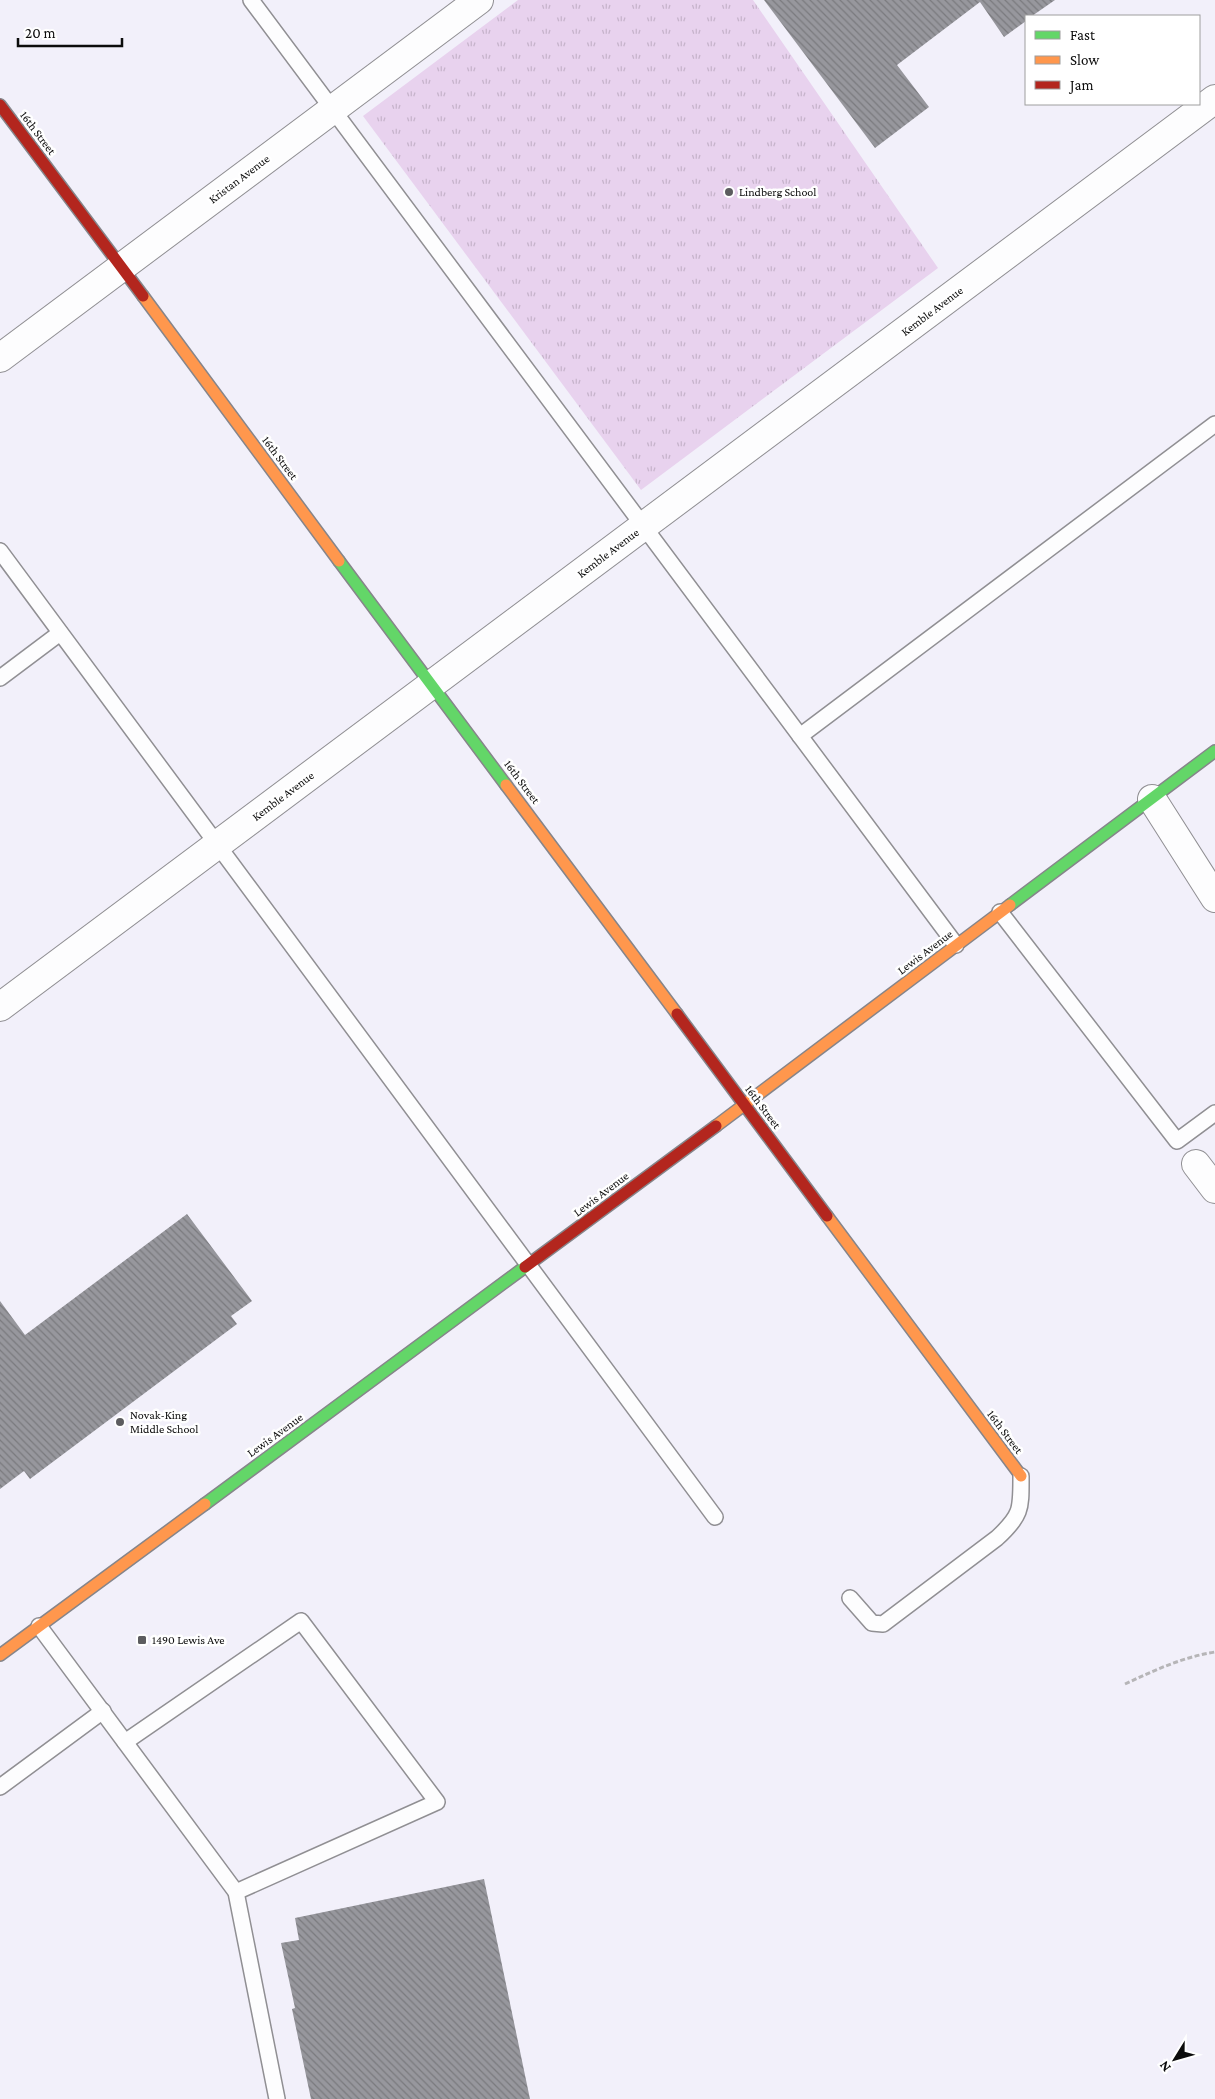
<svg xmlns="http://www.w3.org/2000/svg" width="1215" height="2099" viewBox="0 0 1215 2099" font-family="'Crimson Pro',serif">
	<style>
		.park { fill: url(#park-tufts) }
		.building { fill: url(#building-back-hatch) }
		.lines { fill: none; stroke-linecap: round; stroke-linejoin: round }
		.lane-casing { stroke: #908f93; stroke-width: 18 }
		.street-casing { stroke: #908f93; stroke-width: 30 }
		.fast-casing { stroke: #86858a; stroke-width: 14 }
		.slow-casing { stroke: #86858a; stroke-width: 14 }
		.jam-casing { stroke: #86858a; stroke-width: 14 }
		.path { stroke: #b6b5b7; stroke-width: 3; stroke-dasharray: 5 2.5; stroke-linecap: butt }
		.lane { stroke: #fdfdfe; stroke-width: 15 }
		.street { stroke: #fdfdfe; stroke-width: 28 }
		.fast { stroke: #63d668; stroke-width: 11 }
		.slow { stroke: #ff974d; stroke-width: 11 }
		.jam { stroke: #b3261e; stroke-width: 11 }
		.poi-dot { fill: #5c5c5f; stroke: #fff; stroke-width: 2 }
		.labels { text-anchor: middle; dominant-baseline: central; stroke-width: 5; stroke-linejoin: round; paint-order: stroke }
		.street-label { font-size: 12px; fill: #0c0c0c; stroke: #fff }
		.poi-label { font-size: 12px; fill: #0c0c0c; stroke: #fff; text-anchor: start }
	</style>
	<defs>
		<pattern id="park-tufts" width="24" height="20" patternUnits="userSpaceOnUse" patternTransform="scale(1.25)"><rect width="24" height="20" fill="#e8d2ee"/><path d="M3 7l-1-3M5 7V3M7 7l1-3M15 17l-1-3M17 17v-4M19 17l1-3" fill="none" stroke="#c6b3cb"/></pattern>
		<pattern id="building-back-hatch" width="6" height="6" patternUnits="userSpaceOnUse" patternTransform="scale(1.25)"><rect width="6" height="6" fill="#97979d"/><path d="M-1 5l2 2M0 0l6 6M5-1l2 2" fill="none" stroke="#7a7a7e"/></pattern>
	</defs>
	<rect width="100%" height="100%" fill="#f2f0fa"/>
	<polygon class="park" points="518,0 753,0 938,268 641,490 363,116"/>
	<g class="building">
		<polygon points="764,0 1055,0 1032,16 1026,16 1026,21 1004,37 980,2 897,65 929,107 875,148"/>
		<polygon points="187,1214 252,1301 231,1316 237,1324 30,1479 24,1471 0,1489 0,1301 25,1335"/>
		<polygon points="484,1879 530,2099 311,2099 292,2009 295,2008 281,1943 299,1940 295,1918"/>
	</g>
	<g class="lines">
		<g class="lane-casing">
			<g id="lane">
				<polyline points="251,0 956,945"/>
				<polyline points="0,551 715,1517"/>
				<polyline points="0,678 60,633"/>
				<polyline points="800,736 1215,424"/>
				<polyline points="1000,912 1177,1141 1215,1113"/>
				<path d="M850,1598L872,1623L883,1624L997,1538C1022,1515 1021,1509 1021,1476"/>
				<polyline points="39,1626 236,1892 277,2099"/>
				<polyline points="125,1742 301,1621 437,1802 236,1892"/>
				<polyline points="0,1787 103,1711"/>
			</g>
		</g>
		<g class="street-casing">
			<g id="street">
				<polyline points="0,358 479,0"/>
				<polyline points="1152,799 1215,898"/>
				<polyline points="0,1007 1215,99"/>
				<polyline points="1196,1164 1215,1189"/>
			</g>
		</g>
		<g class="fast-casing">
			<g id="fast">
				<polyline points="339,561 506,785"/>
				<polyline points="1010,905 1215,751"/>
				<polyline points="205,1504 525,1267"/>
			</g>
		</g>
		<g class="slow-casing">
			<g id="slow">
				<polyline points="143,296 339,561"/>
				<polyline points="506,785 677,1014"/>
				<polyline points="716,1126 1010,905"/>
				<polyline points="827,1216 1021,1476"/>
				<polyline points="0,1655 205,1504"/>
			</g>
		</g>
		<g class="jam-casing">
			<g id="jam">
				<polyline points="0,105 143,296"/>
				<polyline points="677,1014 827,1216"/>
				<polyline points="525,1267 716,1126"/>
			</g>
		</g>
		<path class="path" d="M1125,1684C1155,1670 1183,1657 1215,1652"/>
		<use href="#lane" class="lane"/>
		<use href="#street" class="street"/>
		<use href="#fast" class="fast"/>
		<use href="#slow" class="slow"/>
		<use href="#jam" class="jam"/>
	</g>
	<g class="poi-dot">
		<circle cx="729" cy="192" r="5"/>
		<circle cx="120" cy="1422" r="5"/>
		<rect x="137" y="1635" width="10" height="10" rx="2.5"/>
	</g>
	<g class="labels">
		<g class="street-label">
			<text transform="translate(38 133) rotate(53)">16th Street</text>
			<text transform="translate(239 179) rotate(-37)">Kristan Avenue</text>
			<text transform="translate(932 311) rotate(-37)">Kemble Avenue</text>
			<text transform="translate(280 458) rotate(53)">16th Street</text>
			<text transform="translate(608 553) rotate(-37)">Kemble Avenue</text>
			<text transform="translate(522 782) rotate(53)">16th Street</text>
			<text transform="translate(283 796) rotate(-37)">Kemble Avenue</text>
			<text transform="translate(925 952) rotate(-37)">Lewis Avenue</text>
			<text transform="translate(763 1107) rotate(53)">16th Street</text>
			<text transform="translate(601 1194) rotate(-37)">Lewis Avenue</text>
			<text transform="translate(1005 1432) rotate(53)">16th Street</text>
			<text transform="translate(275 1435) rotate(-36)">Lewis Avenue</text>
		</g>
		<g class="poi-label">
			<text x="739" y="192">Lindberg School</text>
			<text x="130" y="1415">Novak-King<tspan x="130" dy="14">Middle School</tspan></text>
			<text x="152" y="1640">1490 Lewis Ave</text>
		</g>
	</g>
	<rect x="1025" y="15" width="175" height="90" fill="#ffffff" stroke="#9e9e9e"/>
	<rect x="1035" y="31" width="25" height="8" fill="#63d668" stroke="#9e9e9e"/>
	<text x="1070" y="40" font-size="15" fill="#0c0c0c">Fast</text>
	<rect x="1035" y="56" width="25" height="8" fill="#ff974d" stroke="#9e9e9e"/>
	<text x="1070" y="65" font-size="15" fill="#0c0c0c">Slow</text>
	<rect x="1035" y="81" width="25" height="8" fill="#b3261e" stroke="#9e9e9e"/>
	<text x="1070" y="90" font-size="15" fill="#0c0c0c">Jam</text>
	<g transform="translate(1175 2059) rotate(233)" stroke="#ffffff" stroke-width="4" paint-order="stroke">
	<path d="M0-4L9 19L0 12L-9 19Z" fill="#0c0c0c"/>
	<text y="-8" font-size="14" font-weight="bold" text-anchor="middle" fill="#0c0c0c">N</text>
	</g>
	<path d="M18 38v8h104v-8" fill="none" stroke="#0c0c0c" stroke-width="2.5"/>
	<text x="25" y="38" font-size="15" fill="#0c0c0c" stroke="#ffffff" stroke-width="4" paint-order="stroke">20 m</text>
</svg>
